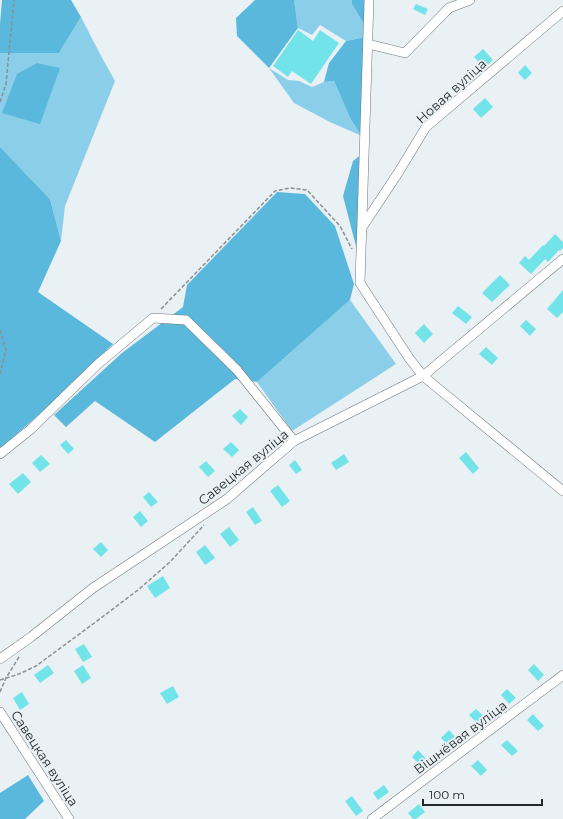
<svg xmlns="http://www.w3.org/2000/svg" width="563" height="819" viewBox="0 0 563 819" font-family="Montserrat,sans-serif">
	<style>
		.green { fill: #8bceea }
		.forest { fill: #5ab8dd }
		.building { fill: #72e4e9 }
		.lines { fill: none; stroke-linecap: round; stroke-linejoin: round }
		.minor-casing { stroke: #6e7578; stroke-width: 10 }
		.path { stroke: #8b9092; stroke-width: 1.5; stroke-dasharray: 4 2; stroke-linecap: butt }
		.minor { stroke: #fff; stroke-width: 9 }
		.labels { text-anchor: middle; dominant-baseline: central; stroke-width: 4; stroke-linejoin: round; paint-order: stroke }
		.street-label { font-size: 13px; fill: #242728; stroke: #e9f1f4 }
	</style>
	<rect width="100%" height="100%" fill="#e9f1f4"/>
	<g class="green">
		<polygon points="294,0 352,0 352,4 365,26 365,37 346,41 320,25 312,35 298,28"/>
		<polygon points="81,17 100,54 115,81 65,206 61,241 50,199 0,147 0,53 59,53"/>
		<polygon points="269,68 288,80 299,81 312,87 324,82 334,81 351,120 362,136 330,122 294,103"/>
		<polygon points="350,300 396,364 292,431 257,382"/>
	</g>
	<g class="forest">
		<polygon points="2,0 71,0 81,17 59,53 0,53 0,24"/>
		<polygon points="255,0 294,0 298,28 269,68 237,36 236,18"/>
		<polygon points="352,0 366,0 365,26 352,4"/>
		<polygon points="365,37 362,136 351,120 334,81 324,82 329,63 346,41"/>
		<polygon points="37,63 60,68 40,124 2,113 17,74"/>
		<polygon points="0,147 50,199 61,241 38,292 113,344 47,408 0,448"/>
		<polygon points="362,154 357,250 343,196 353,161"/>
		<polygon points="277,192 305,194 335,226 354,284 350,300 257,382 235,379 155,442 95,401 66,427 54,415 122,353 183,307 187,285"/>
		<polygon points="28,775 44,801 25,819 0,819 0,793"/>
	</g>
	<g class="building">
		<polygon points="416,4 428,9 425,15 413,9"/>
		<polygon points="298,30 313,41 320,30 339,43 311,84 292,71 288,77 273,66"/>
		<polygon points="483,49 493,60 484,68 474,57"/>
		<polygon points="525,65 532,73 525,80 518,73"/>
		<polygon points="485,98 493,107 481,118 473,109"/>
		<polygon points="555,234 563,242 563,248 560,251 559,250 548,262 545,259 531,274 519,263 525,256 529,260 543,245 544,246"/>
		<polygon points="500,275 510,285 492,302 482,293"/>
		<polygon points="563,290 563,312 557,318 547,309"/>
		<polygon points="458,306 472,317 466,324 452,313"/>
		<polygon points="526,320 536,329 530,336 520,326"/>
		<polygon points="424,324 433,334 424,343 415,333"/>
		<polygon points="486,347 498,358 492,365 479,354"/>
		<polygon points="240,409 248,417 241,425 232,416"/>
		<polygon points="66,440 74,449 68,454 60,445"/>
		<polygon points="231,442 239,450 232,457 223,449"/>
		<polygon points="466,452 479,468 473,474 459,458"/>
		<polygon points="344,454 349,462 336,470 331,463"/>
		<polygon points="41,455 50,464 40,472 32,463"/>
		<polygon points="295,460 302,470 296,474 289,465"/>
		<polygon points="206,461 215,471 208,477 199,467"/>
		<polygon points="23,473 31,482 18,494 9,484"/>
		<polygon points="278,485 290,501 282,507 270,491"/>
		<polygon points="149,492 158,502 151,507 143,497"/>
		<polygon points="253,507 262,521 255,525 246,512"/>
		<polygon points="140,511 148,521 141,527 133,517"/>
		<polygon points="229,527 239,540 230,547 220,534"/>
		<polygon points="101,542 108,550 101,557 93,549"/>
		<polygon points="205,545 215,558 205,565 196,552"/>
		<polygon points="163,576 170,588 155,598 147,586"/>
		<polygon points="84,644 92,657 83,662 75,649"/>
		<polygon points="534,664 544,675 538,681 528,670"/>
		<polygon points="48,665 54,673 40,683 34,675"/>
		<polygon points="83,665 91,678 82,684 74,671"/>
		<polygon points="173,686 179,697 167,704 160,693"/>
		<polygon points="507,689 516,698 509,704 501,695"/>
		<polygon points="22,692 29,704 20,710 13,698"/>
		<polygon points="476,709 488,720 481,727 469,715"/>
		<polygon points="533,714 544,726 538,731 527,720"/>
		<polygon points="449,730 460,742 452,750 441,738"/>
		<polygon points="507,740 518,751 512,756 501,745"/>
		<polygon points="418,750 430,763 424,769 412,757"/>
		<polygon points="478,760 487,770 481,776 471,766"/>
		<polygon points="384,785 389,792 378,800 373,793"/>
		<polygon points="352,796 363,811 356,816 345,801"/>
		<polygon points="419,804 425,812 416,819 413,819 408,813"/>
	</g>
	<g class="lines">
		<g class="minor-casing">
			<g id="minor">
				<polyline points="369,0 360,283 409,358 423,376 563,491"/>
				<polyline points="368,44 405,53 449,8 470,0"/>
				<polyline points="363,226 398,173 426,127 563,11"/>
				<polyline points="0,454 31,429 98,364 153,318 186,320 237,370 294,441"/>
				<polyline points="0,659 31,637 93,588 227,499 294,441 423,376 563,259"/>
				<polyline points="0,712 69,819"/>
				<polyline points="372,819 563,675"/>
			</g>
		</g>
		<g class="path">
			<polyline points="0,102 6,84 14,0"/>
			<polyline points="161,309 275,191 290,188 307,190 340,226 352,249"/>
			<polyline points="0,330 6,350 0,374"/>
			<polyline points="0,680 19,674 36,666 93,624 138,590 170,562 204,525"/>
			<polyline points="0,692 6,678 19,657"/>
		</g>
		<use href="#minor" class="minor"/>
	</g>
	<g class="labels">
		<g class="street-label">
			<text transform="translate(451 91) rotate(-42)">Новая вуліца</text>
			<text transform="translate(243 467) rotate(-39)">Савецкая вуліца</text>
			<text transform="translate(460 737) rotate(-37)">Вішнёвая вуліца</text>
			<text transform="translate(45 758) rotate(57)">Савецкая вуліца</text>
		</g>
	</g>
	<path d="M423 799v6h119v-6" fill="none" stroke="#242728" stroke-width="2"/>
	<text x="429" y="799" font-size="12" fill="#242728" stroke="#e9f1f4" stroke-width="3" paint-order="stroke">100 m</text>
</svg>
